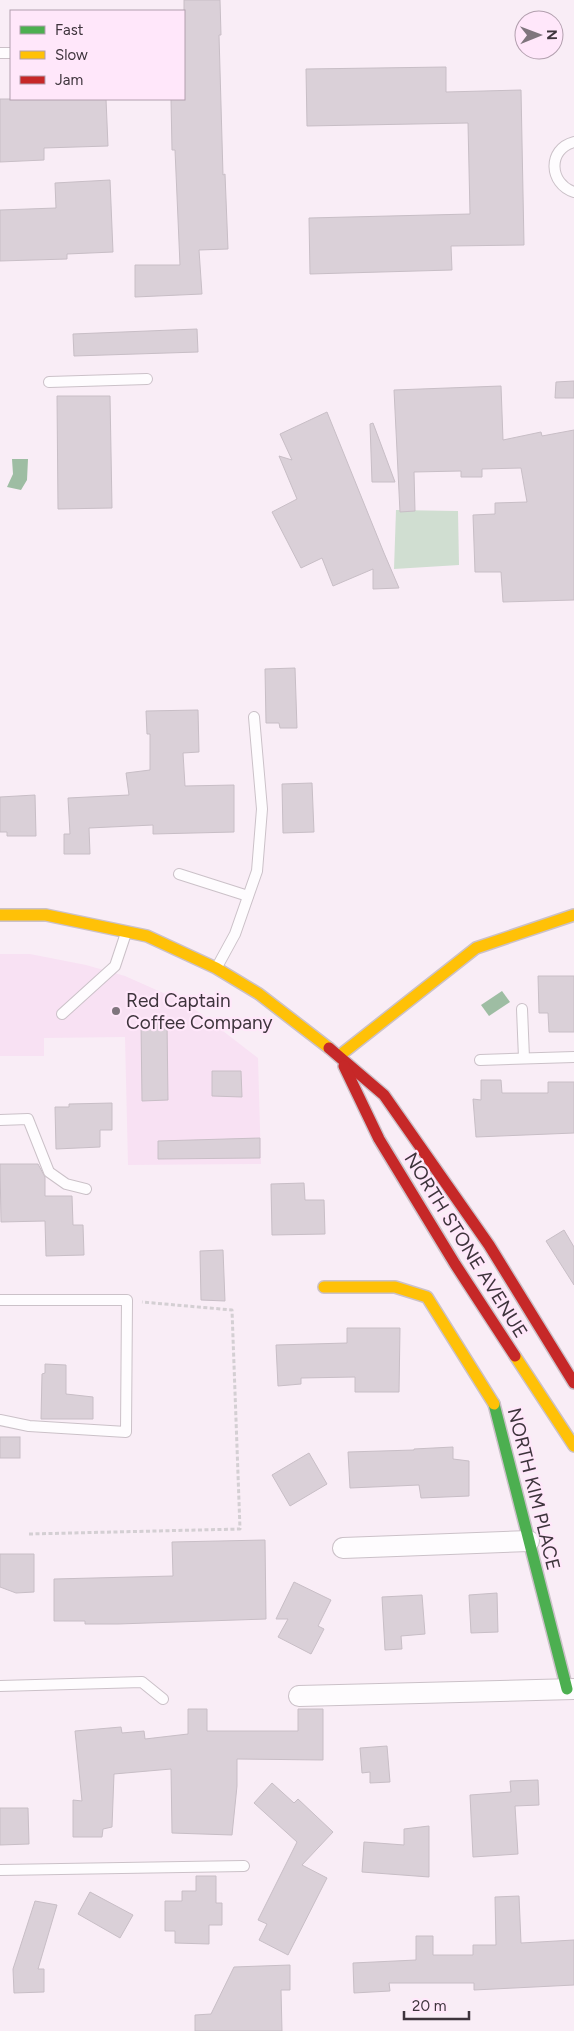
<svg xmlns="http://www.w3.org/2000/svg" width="574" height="2031" viewBox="0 0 574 2031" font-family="Figtree,sans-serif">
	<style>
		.built { fill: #f8e1f3 }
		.green { fill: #d0ded1 }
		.water { fill: #9ebda3 }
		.building { fill: #dad0d8; stroke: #c8bec6 }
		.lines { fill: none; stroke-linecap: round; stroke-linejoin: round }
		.lane-casing { stroke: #cbc1c8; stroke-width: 12 }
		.street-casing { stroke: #cbc1c8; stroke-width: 22 }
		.fast-casing { stroke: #cbc1c8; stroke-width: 14 }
		.slow-casing { stroke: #cbc1c8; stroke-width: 14 }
		.jam-casing { stroke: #cbc1c8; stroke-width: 14 }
		.path { stroke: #d4cfd3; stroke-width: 3; stroke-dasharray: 4 2.5; stroke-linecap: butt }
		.lane { stroke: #fefcfe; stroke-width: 10 }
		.street { stroke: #fefcfe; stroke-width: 20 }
		.fast { stroke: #4caf50; stroke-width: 11 }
		.slow { stroke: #ffc107; stroke-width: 11 }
		.jam { stroke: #c62828; stroke-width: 11 }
		.poi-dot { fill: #7f757d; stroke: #ffe7fa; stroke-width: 2 }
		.labels { text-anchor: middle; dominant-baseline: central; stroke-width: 4.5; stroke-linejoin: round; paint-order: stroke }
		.poi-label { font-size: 19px; fill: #3e343c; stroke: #ffe7fa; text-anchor: start }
		.street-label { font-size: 19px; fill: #3e343c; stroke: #ffe7fa }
	</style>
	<rect width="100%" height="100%" fill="#f9edf6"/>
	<polygon class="built" points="0,954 30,954 86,965 125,976 188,1004 258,1058 261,1164 128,1165 125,1037 44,1038 44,1056 0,1056"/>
	<polygon class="green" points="396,510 458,511 459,565 394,569"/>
	<g class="water">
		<polygon points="12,459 28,459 27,480 21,490 7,487 13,474"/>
		<polygon points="502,991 510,1002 489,1016 481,1005"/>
	</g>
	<g class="building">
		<polygon points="184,0 220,0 221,35 219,35 223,175 225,174 228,249 199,250 202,294 135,297 135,265 180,265 175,150 172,150 171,99 184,99"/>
		<polygon points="446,67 446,92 521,90 524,245 451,246 452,270 310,274 309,218 470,214 468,123 307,126 306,69"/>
		<polygon points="0,99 106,99 108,146 44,148 44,160 0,162"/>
		<polygon points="110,180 113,252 67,254 67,259 0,261 0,210 56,208 55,183"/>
		<polygon points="197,329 198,352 74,356 73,334"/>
		<polygon points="574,381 574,398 555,398 556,382"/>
		<polygon points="501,386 503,440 541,432 542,436 574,430 574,600 503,602 501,572 475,572 473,515 495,514 495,503 527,502 521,468 482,469 482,477 461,477 461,471 414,472 415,511 400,512 394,390"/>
		<polygon points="57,396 110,396 112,508 58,509"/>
		<polygon points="327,412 384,553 399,588 373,589 373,569 333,586 322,558 301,568 272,512 297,499 279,456 292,460 280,434"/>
		<polygon points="373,423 395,482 372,482 370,424"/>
		<polygon points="295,668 297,728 280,728 279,723 266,723 265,669"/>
		<polygon points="198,710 199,752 183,753 185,786 234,785 234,832 153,834 153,825 89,828 90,854 64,854 64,834 70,834 68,798 129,795 126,773 150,770 150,734 147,734 146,711"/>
		<polygon points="312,783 314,832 283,833 282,784"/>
		<polygon points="35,795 36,836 7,836 7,832 0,832 0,797"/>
		<polygon points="538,976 574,976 574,1032 549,1032 548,1013 539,1013"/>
		<polygon points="167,1022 168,1100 142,1101 141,1023"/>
		<polygon points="212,1071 241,1071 242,1097 212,1096"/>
		<polygon points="481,1080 501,1080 502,1093 548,1093 548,1082 574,1082 574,1133 476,1137 473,1099 481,1100"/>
		<polygon points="112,1103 112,1130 100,1130 100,1147 56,1149 55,1107 69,1107 69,1104"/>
		<polygon points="260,1138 260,1158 158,1159 158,1141"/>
		<polygon points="0,1164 38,1164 45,1177 45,1196 72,1196 73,1225 83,1225 84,1255 46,1256 45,1221 1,1222"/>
		<polygon points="304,1183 305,1200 324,1200 325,1234 272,1235 271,1184"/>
		<polygon points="564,1230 574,1247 574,1285 546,1241"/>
		<polygon points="223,1250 225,1301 201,1300 200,1251"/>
		<polygon points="347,1328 400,1328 399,1392 355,1392 355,1377 301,1378 301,1384 278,1386 276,1345 347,1343"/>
		<polygon points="45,1364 66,1365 66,1394 93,1397 93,1419 41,1419 42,1374 45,1373"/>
		<rect x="0" y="1437" width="20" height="21"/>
		<polygon points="453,1447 453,1459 469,1461 469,1496 421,1498 419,1485 350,1488 348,1452 414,1450 414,1449"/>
		<polygon points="309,1453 327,1484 290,1506 272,1475"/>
		<polygon points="265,1540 266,1619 118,1624 85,1624 85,1621 54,1621 54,1579 173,1576 172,1542"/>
		<polygon points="0,1554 34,1554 34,1592 16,1593 0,1587"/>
		<polygon points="294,1582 331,1600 318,1626 324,1629 311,1654 278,1637 288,1619 276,1619"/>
		<polygon points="497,1593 498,1632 471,1633 469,1595"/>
		<polygon points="422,1595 425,1634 401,1636 402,1649 385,1650 382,1597"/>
		<polygon points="188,1709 207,1709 207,1731 298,1731 298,1709 323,1709 323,1760 237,1759 237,1786 232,1835 172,1833 171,1769 114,1774 112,1827 103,1829 102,1837 73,1837 73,1800 82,1801 75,1731 121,1727 122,1733 144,1731 145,1739 188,1734"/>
		<polygon points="387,1746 390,1782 370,1783 370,1772 362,1773 360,1748"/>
		<polygon points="538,1780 539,1805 515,1806 518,1854 473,1857 470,1795 511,1792 510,1781"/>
		<polygon points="272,1783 294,1803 298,1799 333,1832 302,1865 327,1878 288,1955 259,1940 267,1924 258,1920 297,1842 254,1803"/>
		<polygon points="0,1808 28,1808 29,1844 0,1845"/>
		<polygon points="429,1826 429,1877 362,1872 364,1842 404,1845 404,1829"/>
		<polygon points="196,1876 216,1876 216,1903 222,1903 222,1925 209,1925 209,1944 175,1943 175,1931 165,1931 165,1901 182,1901 182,1891 196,1891"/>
		<polygon points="90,1892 133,1915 120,1938 78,1914"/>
		<polygon points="519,1896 521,1943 574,1940 574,1985 474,1990 474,1983 389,1983 390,1991 354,1993 353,1963 416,1960 416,1936 433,1936 433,1955 473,1955 473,1945 496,1945 495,1897"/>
		<polygon points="35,1901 57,1905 38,1969 44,1969 44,1992 14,1993 13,1969"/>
		<polygon points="290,1965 290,1990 281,1990 282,2031 195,2031 195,2015 211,2014 234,1967"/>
	</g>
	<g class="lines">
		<g class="lane-casing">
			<g id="lane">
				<polyline points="0,53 11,53"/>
				<path d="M574,142C547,149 549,184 574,192"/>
				<polyline points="49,382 147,379"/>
				<polyline points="179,874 248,896"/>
				<polyline points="217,967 235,934 257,871 262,809 254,717"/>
				<polyline points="522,1009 524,1058"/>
				<polyline points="62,1014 115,966 126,933"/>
				<polyline points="480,1060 574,1057"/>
				<polyline points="0,1120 28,1119 49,1172 66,1184 86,1189"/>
				<polyline points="0,1300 127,1300 126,1432 29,1426 0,1420"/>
				<polyline points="0,1686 142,1682 163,1699"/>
				<polyline points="0,1870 244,1866"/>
			</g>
		</g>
		<g class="street-casing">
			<g id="street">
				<polyline points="343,1548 529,1541"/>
				<polyline points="299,1696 574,1689"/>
			</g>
		</g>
		<g class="fast-casing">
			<polyline id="fast" points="494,1404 567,1689"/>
		</g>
		<g class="slow-casing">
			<g id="slow">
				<polyline points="0,915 46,915 147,936 216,968 259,994 329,1048"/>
				<polyline points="339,1056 476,948 574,915"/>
				<polyline points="324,1287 395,1287 427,1297 494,1404"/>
				<polyline points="515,1356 574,1446"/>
			</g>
		</g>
		<g class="jam-casing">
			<g id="jam">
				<polyline points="329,1048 384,1095 489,1245 574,1383"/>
				<polyline points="344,1066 379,1139 455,1264 515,1356"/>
			</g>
		</g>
		<polyline class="path" points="29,1534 240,1529 232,1310 142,1302"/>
		<use href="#lane" class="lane"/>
		<use href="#street" class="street"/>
		<use href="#fast" class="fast"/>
		<use href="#slow" class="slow"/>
		<use href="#jam" class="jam"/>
	</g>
	<circle class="poi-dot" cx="116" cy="1011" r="5"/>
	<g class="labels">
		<g class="poi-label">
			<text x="126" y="1000">Red Captain<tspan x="126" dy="22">Coffee Company</tspan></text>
		</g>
		<g class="street-label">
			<text transform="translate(466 1245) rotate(58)">NORTH STONE AVENUE</text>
			<text transform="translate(534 1489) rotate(76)">NORTH KIM PLACE</text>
		</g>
	</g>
	<rect x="10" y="10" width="175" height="90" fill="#ffe7fa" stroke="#b29fae"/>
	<rect x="20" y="26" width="25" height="8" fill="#4caf50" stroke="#b29fae"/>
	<text x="55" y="35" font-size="15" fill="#3e343c">Fast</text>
	<rect x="20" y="51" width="25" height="8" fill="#ffc107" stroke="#b29fae"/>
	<text x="55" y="60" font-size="15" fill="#3e343c">Slow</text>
	<rect x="20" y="76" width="25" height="8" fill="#c62828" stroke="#b29fae"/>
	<text x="55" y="85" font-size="15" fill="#3e343c">Jam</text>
	<g transform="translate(539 35) rotate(89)"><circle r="24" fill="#ffe7fa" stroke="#b29fae"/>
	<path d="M0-4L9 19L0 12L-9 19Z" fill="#7f757d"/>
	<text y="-8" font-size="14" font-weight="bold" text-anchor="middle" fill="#3e343c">N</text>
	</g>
	<path d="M404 2011v8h65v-8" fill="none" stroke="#3e343c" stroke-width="2.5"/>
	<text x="412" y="2011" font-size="15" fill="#3e343c" stroke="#ffe7fa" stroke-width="4" paint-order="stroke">20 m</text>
</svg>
